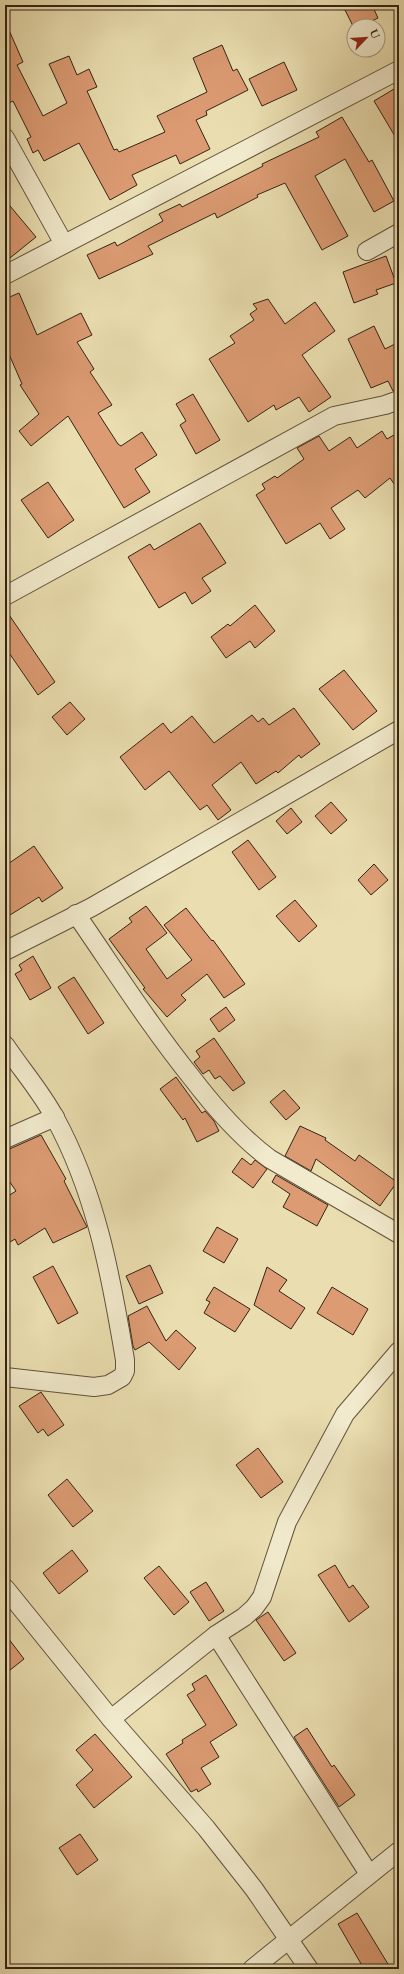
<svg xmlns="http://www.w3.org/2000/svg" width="404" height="1974" viewBox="0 0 404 1974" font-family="Cardo,serif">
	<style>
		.building { fill: #dc9b73; stroke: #342315 }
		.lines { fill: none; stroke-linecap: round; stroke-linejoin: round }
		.minor-casing { stroke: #62523c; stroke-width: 20 }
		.minor { stroke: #f1eacc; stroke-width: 18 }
	</style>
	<rect width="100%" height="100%" fill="#eadeb0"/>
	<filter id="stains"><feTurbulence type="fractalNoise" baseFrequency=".005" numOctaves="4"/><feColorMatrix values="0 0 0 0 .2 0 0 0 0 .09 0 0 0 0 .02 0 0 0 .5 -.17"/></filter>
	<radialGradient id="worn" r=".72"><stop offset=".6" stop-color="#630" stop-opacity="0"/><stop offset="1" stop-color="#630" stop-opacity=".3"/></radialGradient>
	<g class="building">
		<polygon points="355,5 372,5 378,18 362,26 354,26 354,28 345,10"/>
		<polygon points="5,21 23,62 17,65 43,116 67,103 49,64 69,56 77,75 89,69 97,87 87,91 114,150 117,149 119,152 165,132 157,116 207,92 193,58 222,45 233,71 237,69 248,90 206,111 207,115 196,120 210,149 180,164 176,155 132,175 137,185 110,200 79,143 44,161 38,150 33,153 27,139 31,137 13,101 9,103 5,95"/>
		<polygon points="284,62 297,90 262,106 249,79"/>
		<polygon points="394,89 399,97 399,143 374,101"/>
		<polygon points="342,117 369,162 372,160 394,201 374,212 345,159 315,176 348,236 322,250 285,183 257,195 258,197 217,218 215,213 148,246 153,254 99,279 87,255 115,242 117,246 163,221 159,214 180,204 182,207 263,166 262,164 319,137 316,132"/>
		<polygon points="5,200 36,237 5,262"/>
		<polygon points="386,256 396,283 376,290 378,294 354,303 343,272"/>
		<polygon points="19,293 37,335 81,313 92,335 77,342 94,369 90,372 112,405 98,413 118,444 121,446 142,432 157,455 135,469 150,492 124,508 68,416 31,446 19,431 39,414 20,385 22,384 5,345 5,299"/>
		<polygon points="268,299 285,324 315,302 335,331 302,355 331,397 309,412 299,397 276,410 274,405 248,422 209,359 235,343 230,336 254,320 250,314 257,309 253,304"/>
		<polygon points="374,326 385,349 399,342 399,390 393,391 388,381 371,388 348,339"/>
		<polygon points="193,394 220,440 196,454 180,425 186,421 176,404"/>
		<polygon points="382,431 387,439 399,432 399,491 390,478 365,498 358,490 331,508 345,529 330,539 320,523 286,544 256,495 265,489 262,484 275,476 277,478 304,459 297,448 319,436 329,451 350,437 357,448"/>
		<polygon points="48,482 74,520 48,538 21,500"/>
		<polygon points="200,523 226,563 202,578 211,591 192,604 185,592 159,608 128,557 150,544 154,550"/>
		<polygon points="255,605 275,631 255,648 250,641 226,658 211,637 228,624 230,626"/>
		<polygon points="5,609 55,682 38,695 5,647"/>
		<polygon points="344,670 377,711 353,730 319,689"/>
		<polygon points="70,702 85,719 67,735 52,717"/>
		<polygon points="294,708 320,744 301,758 299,755 278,773 276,771 256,784 241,762 212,785 231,810 218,820 207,805 200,810 169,771 145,790 120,757 163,723 171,733 192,716 214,743 252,715 258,722 263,718 269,725"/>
		<polygon points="331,802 347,820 331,834 315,816"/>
		<polygon points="291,808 302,822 287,834 276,821"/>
		<polygon points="248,840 276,877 259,890 232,852"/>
		<polygon points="34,846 63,888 42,902 39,897 10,915 5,907 5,866"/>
		<polygon points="374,864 388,880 371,895 358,880"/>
		<polygon points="295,900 317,926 299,942 276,916"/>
		<polygon points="146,906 167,933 146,949 167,979 192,960 164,925 186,908 212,941 213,940 245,984 224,998 207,974 181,995 186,1000 167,1017 143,989 145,988 109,939 132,922 129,918"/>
		<polygon points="33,956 51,988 30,1000 15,974 22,970 19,965"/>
		<polygon points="74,977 104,1023 88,1034 58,987"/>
		<polygon points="226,1007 235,1020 219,1032 210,1019"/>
		<polygon points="214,1038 245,1083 233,1091 220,1076 215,1079 209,1070 203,1074 194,1062 200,1057 196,1051"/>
		<polygon points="176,1077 202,1113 205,1111 214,1121 219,1131 197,1142 185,1118 183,1120 160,1089"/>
		<polygon points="284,1090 300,1108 286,1120 270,1102"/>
		<polygon points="300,1126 326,1138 325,1140 355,1161 359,1155 397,1182 380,1206 316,1159 311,1171 285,1156"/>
		<polygon points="41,1135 66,1179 64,1181 87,1227 53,1243 45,1228 18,1245 15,1239 5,1245 5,1198 16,1191 5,1175 5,1151"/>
		<polygon points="242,1158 251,1165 255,1160 267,1169 253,1188 232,1172"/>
		<polygon points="276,1175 328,1205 317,1226 283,1207 290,1194 272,1182"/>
		<polygon points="217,1227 238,1239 224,1263 203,1251"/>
		<polygon points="150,1265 163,1293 139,1304 126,1276"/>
		<polygon points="53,1266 78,1313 58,1324 33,1277"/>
		<polygon points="267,1267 287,1280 279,1291 305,1308 291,1329 254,1305"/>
		<polygon points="214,1287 250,1309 235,1332 204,1313 210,1302 206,1300"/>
		<polygon points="332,1287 368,1309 353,1335 317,1313"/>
		<polygon points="147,1306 166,1341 176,1330 196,1348 179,1370 149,1342 135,1350 133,1346 128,1316"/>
		<polygon points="41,1392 64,1425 48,1436 43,1429 38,1433 19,1406"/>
		<polygon points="258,1448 283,1482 261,1498 236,1465"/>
		<polygon points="67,1479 93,1511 73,1527 48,1495"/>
		<polygon points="72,1550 88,1571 59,1594 43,1573"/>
		<polygon points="335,1565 349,1588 353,1585 369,1607 349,1622 318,1575"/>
		<polygon points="159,1566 189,1602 174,1615 144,1578"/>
		<polygon points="206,1582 224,1611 209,1621 190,1592"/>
		<polygon points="268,1612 296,1653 284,1661 256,1620"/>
		<polygon points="5,1634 24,1659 5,1674"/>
		<polygon points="206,1675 237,1725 210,1742 219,1757 201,1768 211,1784 198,1792 197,1789 191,1792 166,1754 183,1743 182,1740 206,1725 187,1695 195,1690 192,1684"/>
		<polygon points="307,1728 332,1767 334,1765 355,1795 339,1807 294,1737"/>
		<polygon points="95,1734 132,1777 94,1808 76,1785 93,1770 76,1750"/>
		<polygon points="80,1834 98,1860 77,1875 59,1848"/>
		<polygon points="357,1913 391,1969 364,1969 338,1924"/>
	</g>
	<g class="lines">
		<g class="minor-casing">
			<g id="minor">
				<polyline points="5,138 64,244"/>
				<polyline points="367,251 399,233"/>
				<polyline points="5,275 399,70"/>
				<polyline points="5,596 334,416 385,405 399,400"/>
				<path d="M76,914C114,969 150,1026 192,1078C215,1108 240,1137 270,1159L399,1234"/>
				<polyline points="5,951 92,907 399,730"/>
				<path d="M5,1045C21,1069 42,1093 55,1118C96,1193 111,1276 125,1360V1371L122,1377L108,1385L94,1387L5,1377"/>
				<polyline points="5,1139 55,1117"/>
				<polyline points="5,1588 111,1719 206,1828 254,1889 309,1969"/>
				<polyline points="216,1635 369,1874"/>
				<polyline points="111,1719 216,1635 244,1617 254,1608 262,1597 287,1522 345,1414 399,1351"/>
				<polyline points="252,1969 399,1851"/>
			</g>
		</g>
		<use href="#minor" class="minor"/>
	</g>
	<rect width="404" height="1974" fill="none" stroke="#eadeb0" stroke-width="20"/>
	<rect x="6" y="6" width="392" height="1962" fill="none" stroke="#342315" stroke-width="2"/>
	<rect x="10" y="10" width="384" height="1954" fill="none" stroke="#342315"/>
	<g transform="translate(366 38) rotate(65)"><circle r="19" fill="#f1eacc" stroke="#a59a83"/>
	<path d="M0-3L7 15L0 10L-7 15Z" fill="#8f2418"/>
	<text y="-6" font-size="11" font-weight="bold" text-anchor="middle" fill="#342315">U</text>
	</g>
	<rect width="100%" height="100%" filter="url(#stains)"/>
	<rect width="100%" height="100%" fill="url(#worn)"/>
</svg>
